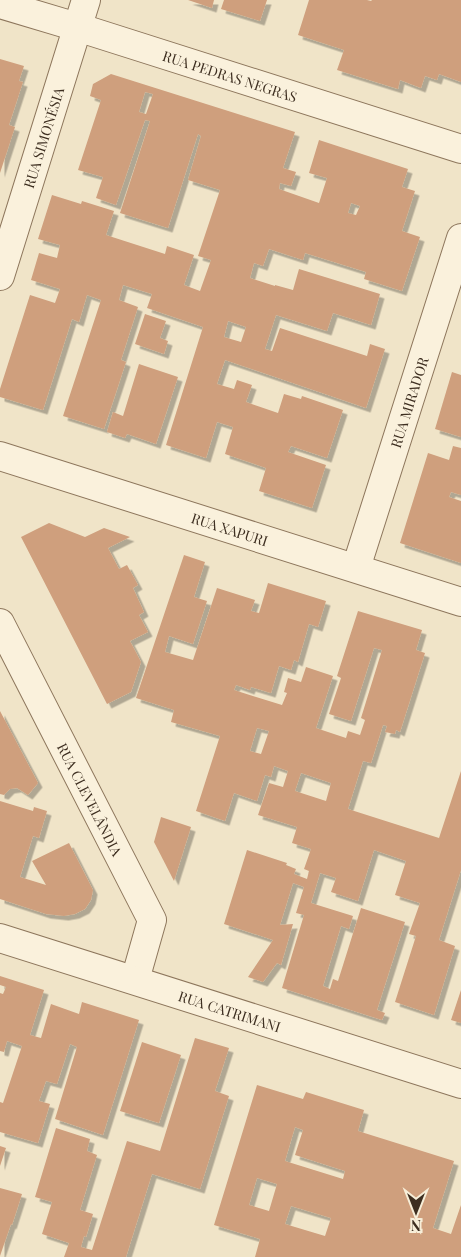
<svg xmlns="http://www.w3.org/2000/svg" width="461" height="1257" viewBox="0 0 461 1257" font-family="'Playfair Display',serif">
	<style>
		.building { fill: #cf9f7d; fill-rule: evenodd; filter: url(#shadow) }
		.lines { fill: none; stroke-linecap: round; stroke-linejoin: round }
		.minor-casing { stroke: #8d765c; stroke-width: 30 }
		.minor { stroke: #faf1dc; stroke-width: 28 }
		.labels { text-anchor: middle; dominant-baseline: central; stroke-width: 4; stroke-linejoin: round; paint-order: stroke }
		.street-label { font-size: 14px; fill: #3d2e20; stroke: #f7eed8 }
	</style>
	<defs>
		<filter id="shadow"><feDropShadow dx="4.5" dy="4.5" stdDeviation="0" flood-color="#0004"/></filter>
	</defs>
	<rect width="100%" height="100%" fill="#f0e4c8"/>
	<g class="building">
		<polygon points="188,0 214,0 212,8"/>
		<polygon points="224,0 267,0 260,21 221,9"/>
		<polygon points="309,0 367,0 371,1 372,0 461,0 461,82 439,74 437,80 425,76 421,88 400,80 398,89 337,70 344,50 298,35"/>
		<polygon points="0,59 24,66 19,81 23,82 9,125 15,127 0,173"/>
		<path d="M111,74L295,132L283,168L296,172L291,186L280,183L279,189L319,203L327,178L309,173L319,140L408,169L402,187L415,191L402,231L420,237L402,291L364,279L366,272L305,253L303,260L269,249L263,266L254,263L250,278L275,286V285L293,290L299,269L380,294L371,325L333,313L327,331L276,315L265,349L272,351L280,328L367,356L370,344L385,349L366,408L225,360L217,384L234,389L237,380L252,385L246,402L278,413L284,394L301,399L302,396L343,410L327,458L291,446L288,452L326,465L312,508L259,491L266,468L225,454L233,427L217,422L206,458L166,445L203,327L147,308L152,294L123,285L119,300L138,307L121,360L126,362L104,429L63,416L101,300L87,295L79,322L72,319L43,410L0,397V389L30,295L55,303L60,289L31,280L39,253L57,258L60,245L38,239L52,195L81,204L82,201L114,211L106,235L165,254L167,246L194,255L184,285L200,291L211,260L198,256L220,190L188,180L201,136L198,134L168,228L120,213L150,121L145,120L116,205L96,198L103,177L78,170L101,100L90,96L93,84ZM145,92L153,94L146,114L139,112ZM351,203L360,206L356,215L348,213ZM228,321L246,327L241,342L224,337Z"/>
		<polygon points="145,314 166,321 160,338 168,341 164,354 135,344"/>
		<polygon points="139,364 178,377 156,444 127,434 125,438 107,432 113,412 123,416"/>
		<polygon points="452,372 461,375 461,437 435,429"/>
		<polygon points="453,446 461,448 461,495 451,492 449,497 461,501 461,563 400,543 428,453 449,460"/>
		<polygon points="49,523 85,537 104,528 130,537 108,548 119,569 127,565 138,585 133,588 144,612 139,615 148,632 130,641 141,662 131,692 107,704 21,537"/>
		<path d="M184,555L205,562L194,597L207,601L193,644L169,636L165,652L193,660L217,588L255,600L251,611L259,613L268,583L326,601L318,627L309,624L298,662L294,660L291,670L279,666L271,693L251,687L250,690L236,685L234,690L282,705L287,693L284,692L288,678L301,682L306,667L333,676L316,728L346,738L348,731L360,735L365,720L361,718L382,650L374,648L351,721L329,714L341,678L337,676L358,611L422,630L416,650L425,653L400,732L396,730L395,734L385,732L387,726L383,725L371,763L363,761L348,809L439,838L461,771V870L439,940L455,946L434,1015L395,1002L416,936L409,934L420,903L395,895L406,861L374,850L358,901L331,892L336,878L320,873L311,903L353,916L349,929L341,926L323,986L330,989L333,979L338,981L361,908L405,922L377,1010L385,1013L382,1020L282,988L304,915L296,913L304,887L293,883L280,925L293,924L281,965L277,963L263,982L248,977L273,940L224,924L247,850L287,863L286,865L296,869L294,874L307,879L309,871L304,869L311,849L292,843L297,827L258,815L269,783L283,787L288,771L274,766L271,777L265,775L257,801L234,793L225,821L196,811L220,736L171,722L174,710L136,698ZM257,728L269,731L261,754L250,751ZM301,773L331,783L326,801L295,791Z"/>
		<polygon points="0,711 38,783 28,795 17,788 10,789 4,795 0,794"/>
		<polygon points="0,801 33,811 34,807 47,811 39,838 33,836 20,877 46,885 32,861 69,843 93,890 91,900 85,909 75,914 64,916 46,914 0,899"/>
		<polygon points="161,817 191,827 174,881 154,842"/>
		<polygon points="0,976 44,990 30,1035 41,1038 51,1004 79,1014 82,1002 139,1020 103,1135 55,1119 77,1047 70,1044 57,1084 46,1081 39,1101 50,1104 38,1143 0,1132 0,1102 3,1103 22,1046 7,1041 4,1052 0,1051 0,993 3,994 6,987 0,985"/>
		<polygon points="461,990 461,1023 451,1020"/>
		<polygon points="195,1038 229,1048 215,1091 229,1096 200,1189 152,1174 126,1257 64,1257 69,1243 42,1234 52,1202 35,1197 56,1128 90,1139 87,1151 97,1155 80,1210 93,1214 86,1237 84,1236 81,1247 92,1250 127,1141 160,1151"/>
		<polygon points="142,1042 181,1055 159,1123 120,1111"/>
		<path d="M257,1085L303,1099L306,1092L364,1110L358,1131L454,1161L433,1228L451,1234L461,1205V1257H255L260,1239L214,1225ZM295,1127L303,1130L295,1155L345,1171L343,1179L285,1161ZM257,1178L277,1184L269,1211L249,1205ZM291,1206L331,1218L325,1236L285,1224Z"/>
		<polygon points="0,1146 6,1148 0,1166"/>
		<polygon points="0,1188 22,1194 12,1225 11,1224 0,1256"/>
	</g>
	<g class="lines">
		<g class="minor-casing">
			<g id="minor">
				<path id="s1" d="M0,4L77,27L461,149"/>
				<path id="s2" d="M0,276L86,0"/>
				<path id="s3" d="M0,456L461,602"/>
				<path id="s4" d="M356,568L461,238"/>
				<path id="s5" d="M0,623L152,920L135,980"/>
				<path id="s6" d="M0,938L461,1084"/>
			</g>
		</g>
		<use href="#minor" class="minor"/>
	</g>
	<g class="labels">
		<g class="street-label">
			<text stroke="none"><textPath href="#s1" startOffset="241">RUA PEDRAS NEGRAS</textPath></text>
			<text stroke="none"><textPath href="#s2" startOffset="145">RUA SIMONÉSIA</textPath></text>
			<text stroke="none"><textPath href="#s4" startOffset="174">RUA MIRADOR</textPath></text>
			<text stroke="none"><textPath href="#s3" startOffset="241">RUA XAPURI</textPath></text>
			<text stroke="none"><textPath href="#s5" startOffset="198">RUA CLEVELÂNDIA</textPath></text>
			<text stroke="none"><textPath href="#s6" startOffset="241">RUA CATRIMANI</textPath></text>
		</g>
	</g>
	<g transform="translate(416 1212) rotate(180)" stroke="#f7eed8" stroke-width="4" paint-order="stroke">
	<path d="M0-4L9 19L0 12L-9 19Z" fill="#3d2e20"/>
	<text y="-8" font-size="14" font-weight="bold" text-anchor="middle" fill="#3d2e20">N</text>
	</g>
</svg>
